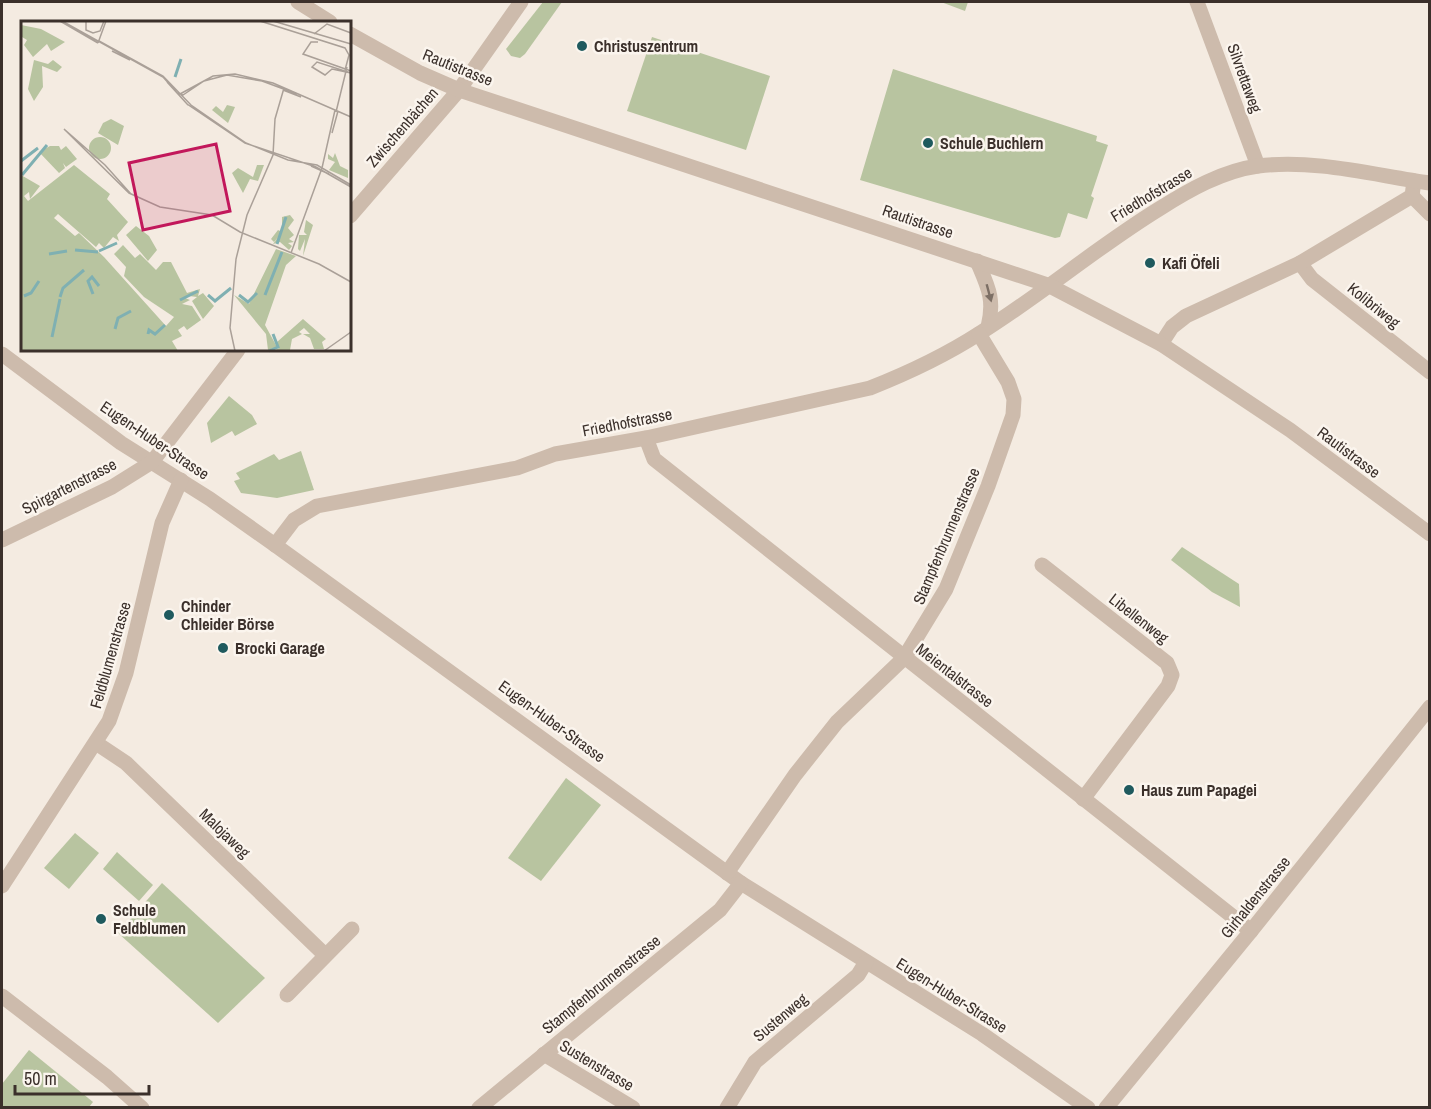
<svg xmlns="http://www.w3.org/2000/svg" width="1431" height="1109" viewBox="0 0 1431 1109" font-family="'Archivo Narrow',sans-serif">
	<style>
		.green { fill: #b8c4a0 }
		.lines { fill: none; stroke-linecap: round; stroke-linejoin: round }
		.minor { stroke: #cdbbac; stroke-width: 15 }
		.tertiary { stroke: #cdbbac; stroke-width: 15 }
		.oneway { fill: #7d6f65 }
		.poi-dot { fill: #1f5a5e; stroke: #fbf5ee; stroke-width: 2 }
		.labels { text-anchor: middle; dominant-baseline: central; stroke-width: 5; stroke-linejoin: round; paint-order: stroke }
		.poi-label { font-size: 16px; font-weight: bold; fill: #3b302b; stroke: #fbf5ee; text-anchor: start }
		.street-label { font-size: 16px; fill: #3b302b; stroke: #fbf5ee }
		.inset-river { fill: none; stroke: #7fb0b2; stroke-width: 3 }
		.inset-road { fill: none; stroke: #aaa098; stroke-width: 1.5 }
		.view { fill: #c2185b; fill-opacity: 0.15; stroke: #c2185b; stroke-width: 3 }
		.inset-edge { fill: none; stroke: #3b302b; stroke-width: 3 }
	</style>
	<rect width="100%" height="100%" fill="#f4ebe1"/>
	<g class="green">
		<polygon points="543,2 562,2 525,54 520,58 511,56 506,49"/>
		<polygon points="941,2 968,2 965,11"/>
		<polygon points="652,37 770,76 746,150 627,111"/>
		<polygon points="893,69 1097,136 1096,141 1108,145 1091,196 1094,198 1087,219 1068,213 1060,237 1055,238 860,180"/>
		<polygon points="229,396 252,415 257,424 235,436 232,431 211,443 207,423"/>
		<polygon points="301,451 314,490 277,498 241,493 234,481 240,479 236,473 274,454 279,460"/>
		<polygon points="1182,547 1239,584 1240,607 1212,592 1171,560"/>
		<polygon points="566,778 601,805 541,881 508,858"/>
		<polygon points="75,833 99,853 69,889 44,868"/>
		<polygon points="117,852 153,885 139,901 103,869"/>
		<polygon points="162,883 265,978 218,1023 118,933"/>
		<polygon points="29,1050 93,1102 89,1107 2,1107 2,1084"/>
	</g>
	<g class="lines">
		<g class="minor">
			<polyline points="1197,2 1258,166"/>
			<polyline points="1412,196 1430,214"/>
			<polyline points="350,216 459,90 521,2"/>
			<path d="M977,261C988,287 995,299 988,327"/>
			<polyline points="1300,263 1312,279 1430,372"/>
			<polyline points="1161,344 1172,327 1186,316 1300,263 1412,196 1414,181"/>
			<polyline points="2,354 121,443 210,499 275,545 741,883 982,1034 1088,1108"/>
			<polyline points="646,438 654,459 1251,931"/>
			<polyline points="2,540 112,487 152,462 238,350"/>
			<path d="M275,545L294,520L317,506L517,468L555,454L646,438L870,388C908,373 946,355 980,333C1041,295 1097,247 1159,209C1189,190 1222,171 1258,166C1316,159 1373,175 1430,183"/>
			<polyline points="1042,565 1167,663 1172,675 1168,686 1083,799"/>
			<polyline points="96,743 126,763 325,955"/>
			<polyline points="727,873 795,775 837,722 904,658 946,589 988,486 1013,415 1014,399 1008,382 979,334"/>
			<polyline points="2,886 109,721 126,673 162,523 181,480"/>
			<polyline points="287,995 352,929"/>
			<polyline points="2,996 107,1077 142,1108"/>
			<polyline points="544,1054 633,1108"/>
			<polyline points="479,1108 720,910 741,883"/>
			<polyline points="727,1108 755,1062 858,975 866,962"/>
			<polyline points="1106,1108 1251,931 1430,707"/>
		</g>
		<g class="tertiary">
			<polyline points="298,2 330,22"/>
			<polyline points="350,34 420,73 459,90 1048,285 1161,344 1290,430 1430,534"/>
		</g>
	</g>
	<defs><path id="oneway-solid" d="M-6-.8H1V-3.2L6.5 0L1 3.2V.8H-6Z" transform="scale(1.5)"/></defs>
	<use class="oneway" href="#oneway-solid" transform="translate(989 293) rotate(75)"/>
	<g class="poi-dot">
		<circle cx="582" cy="46" r="6"/>
		<circle cx="928" cy="143" r="6"/>
		<circle cx="1150" cy="263" r="6"/>
		<circle cx="169" cy="615" r="6"/>
		<circle cx="223" cy="648" r="6"/>
		<circle cx="1129" cy="790" r="6"/>
		<circle cx="101" cy="919" r="6"/>
	</g>
	<g class="labels">
		<g class="poi-label">
			<text x="594" y="46">Christuszentrum</text>
			<text x="940" y="143">Schule Buchlern</text>
			<text x="1162" y="263">Kafi Öfeli</text>
			<text x="181" y="606">Chinder<tspan x="181" dy="18">Chleider Börse</tspan></text>
			<text x="235" y="648">Brocki Garage</text>
			<text x="1141" y="790">Haus zum Papagei</text>
			<text x="113" y="910">Schule<tspan x="113" dy="18">Feldblumen</tspan></text>
		</g>
		<g class="street-label">
			<text transform="translate(458 67) rotate(22)">Rautistrasse</text>
			<text transform="translate(1245 78) rotate(70)">Silvrettaweg</text>
			<text transform="translate(402 127) rotate(-49)">Zwischenbächen</text>
			<text transform="translate(1151 194) rotate(-31)">Friedhofstrasse</text>
			<text transform="translate(918 221) rotate(19)">Rautistrasse</text>
			<text transform="translate(1374 305) rotate(39)">Kolibriweg</text>
			<text transform="translate(627 422) rotate(-11)">Friedhofstrasse</text>
			<text transform="translate(155 440) rotate(34)">Eugen-Huber-Strasse</text>
			<text transform="translate(1349 452) rotate(37)">Rautistrasse</text>
			<text transform="translate(69 486) rotate(-27)">Spirgartenstrasse</text>
			<text transform="translate(946 536) rotate(-67)">Stampfenbrunnenstrasse</text>
			<text transform="translate(1139 618) rotate(38)">Libellenweg</text>
			<text transform="translate(110 655) rotate(-74)">Feldblumenstrasse</text>
			<text transform="translate(955 675) rotate(38)">Meientalstrasse</text>
			<text transform="translate(552 721) rotate(36)">Eugen-Huber-Strasse</text>
			<text transform="translate(225 833) rotate(44)">Malojaweg</text>
			<text transform="translate(1255 897) rotate(-51)">Girhaldenstrasse</text>
			<text transform="translate(601 984) rotate(-39)">Stampfenbrunnenstrasse</text>
			<text transform="translate(952 995) rotate(32)">Eugen-Huber-Strasse</text>
			<text transform="translate(780 1017) rotate(-40)">Sustenweg</text>
			<text transform="translate(597 1065) rotate(31)">Sustenstrasse</text>
		</g>
	</g>
	<g transform="translate(21 21)">
		<rect width="330" height="330" fill="#f4ebe1"/>
		<path d="M0,4L20,8L44,21L30,30L26,23L12,36L3,24L6,19L1,16ZM13,39L27,43L32,39L41,46L36,51L21,45L22,66L13,80L7,68ZM206,84L214,86L207,102L191,89L195,85L202,91ZM90,98L103,105L97,124L77,112L82,102ZM68 127a11 11 0 1 1 22 0a11 11 0 1 1-22 0ZM29,125H38L40,129L45,125L56,138L45,146L42,142L44,147L38,152L18,131ZM314,132L319,145L327,149V157L308,149L314,141L307,138V133L312,137ZM53,144L89,173L86,178L107,201L96,214L98,220L92,216L83,227L78,222L75,226L37,193L33,197L54,215L58,212L83,236L145,305L153,296L123,276L103,255L105,246L93,233L102,224L114,237L119,233L135,249L142,241H150L166,272L179,268L177,275L182,272L193,285L182,298L171,280L176,276L168,275L164,277L169,279L161,283L171,285L180,299L166,309L163,305L157,309L161,315L151,320L157,330H0V154L19,165L9,178L8,171L3,175L7,180ZM236,144H243L237,160L229,158L222,172L211,152L217,147L232,156ZM269,194L273,199L267,207L273,214L268,218L273,221L267,222L271,225L268,229L259,221L252,223L258,215L253,221L250,218L257,209L261,211V196ZM285,199L292,204L282,235L284,218L279,230L277,228L278,214H286L283,211ZM115,205L128,215L136,229L127,240L105,214ZM255,228L275,235L265,244L244,304L256,326L247,329L245,313L213,274L228,283ZM282,298L305,318L301,321L303,328H293L289,317L282,313H289L283,307L278,311L281,313L271,318L269,329L253,330L258,327L256,321Z" fill="#b8c4a0"/>
		<path class="inset-river" d="M154,56L160,38M0,140L17,127M1,154L26,124M256,223L265,196M54,229L77,231M78,230L96,222M28,233L46,230M72,273L67,260L71,256L78,265M187,274L194,280L210,267M218,274L227,281L236,272M244,274L261,231M3,275L10,272L18,260M39,276L42,267L63,249M159,279L177,270M94,308L97,297L110,290M127,313L128,309L134,313L144,304M31,316L39,278M248,330L257,326L252,313"/>
		<path class="inset-road" d="M39,0L77,22M41,0L142,56L166,83L224,122L295,146L330,166M65,0V9L72,12L79,10L83,0M239,0L324,27L328,34L324,49M252,0L330,23M293,13L306,3L330,12M78,20L142,55L170,84L225,122L267,139L296,144L330,164M297,21H290L282,33L330,50M77,22L85,0M91,30L109,39M330,52L296,41L291,46L304,54L311,48L330,52M146,61L167,84M262,69L280,76M156,72L162,74L183,60L206,54L241,60L276,73M159,73L192,55L214,53L252,62L330,96M315,91L326,46M311,112L317,90M290,145L308,153M110,173L84,144L43,108L108,172L139,186L191,194L219,211L298,243L330,261M270,232L301,147L314,89M214,330L209,307L215,238L226,194L252,134L254,98L263,67M303,330L330,311M303,330L330,311"/>
		<path class="view" d="M195,123L209,190L122,209L108,142Z"/>
		<rect width="330" height="330" class="inset-edge"/>
	</g>
	<rect width="1431" height="1109" fill="none" stroke="#3b302b" stroke-width="6"/>
	<path d="M15 1085v9h134v-9" fill="none" stroke="#3b302b" stroke-width="3"/>
	<text x="24" y="1085" font-size="18" fill="#3b302b" stroke="#fbf5ee" stroke-width="4.5" paint-order="stroke">50 m</text>
</svg>
